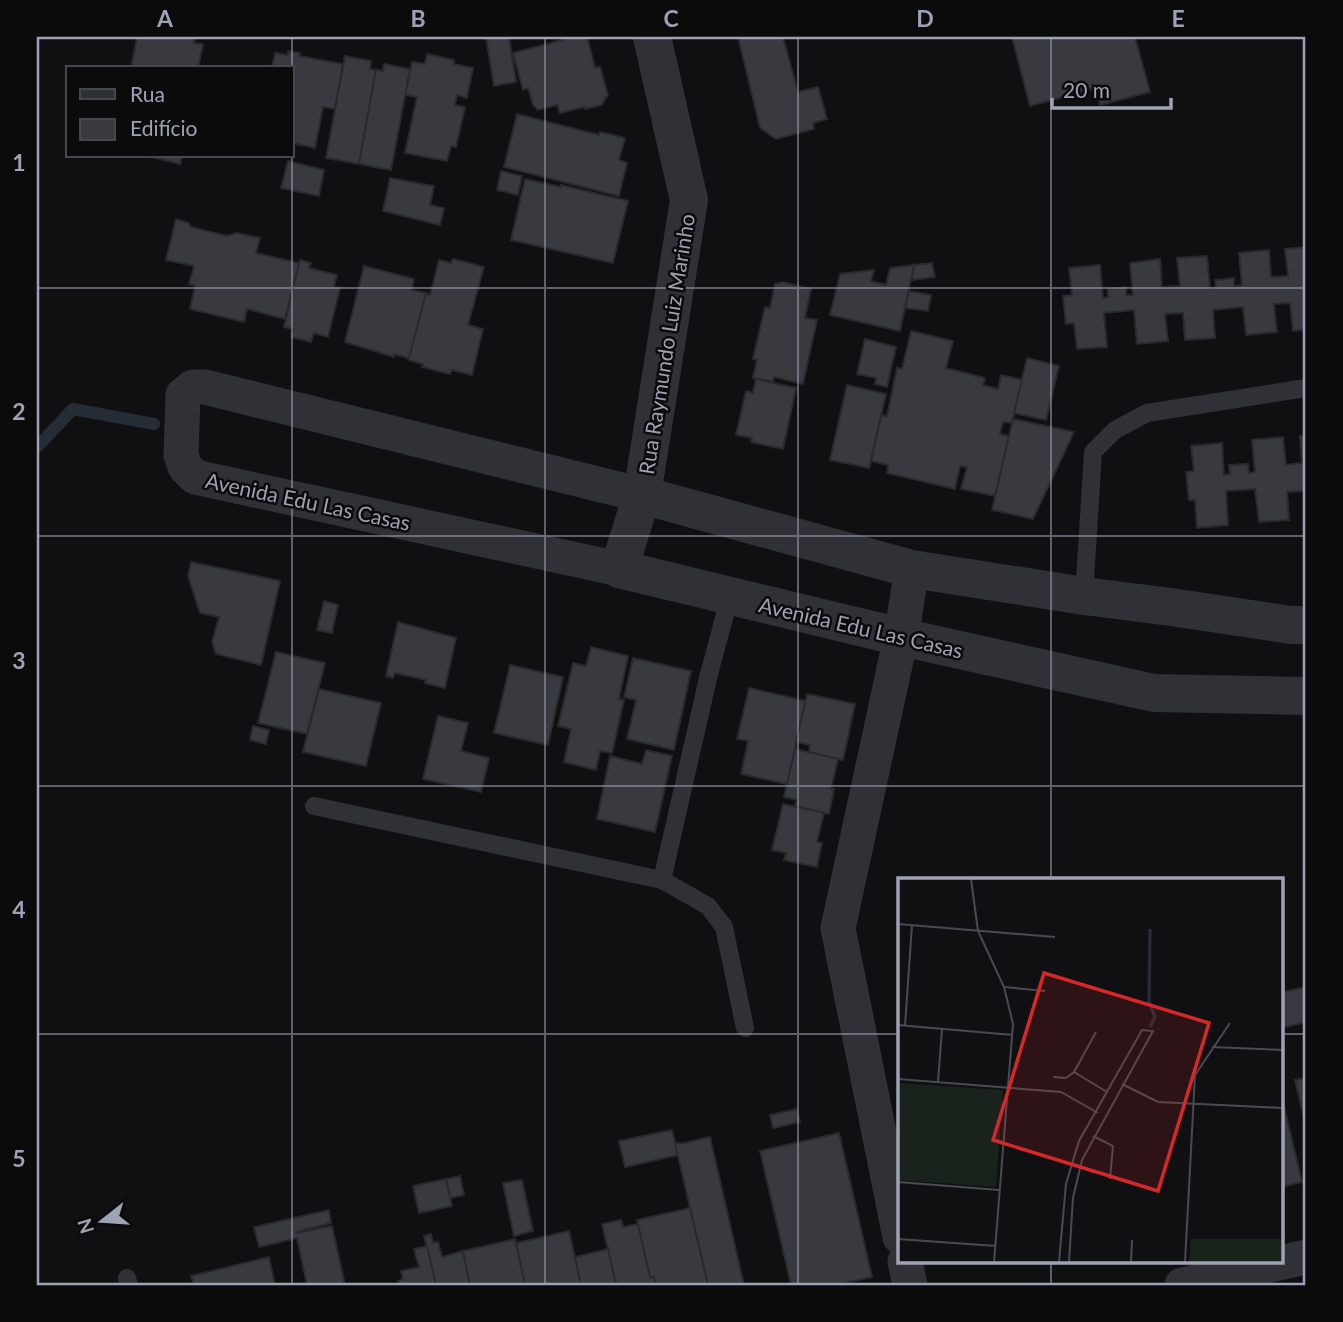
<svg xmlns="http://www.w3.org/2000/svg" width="1343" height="1322" viewBox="0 0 1343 1322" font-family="Lato,sans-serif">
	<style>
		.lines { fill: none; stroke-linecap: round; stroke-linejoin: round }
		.stream { stroke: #252c36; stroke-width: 12 }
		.building { fill: #393a40; stroke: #2a2a2e; stroke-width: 2 }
		.service { stroke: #303037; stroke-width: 18 }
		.minor { stroke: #303037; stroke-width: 35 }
		.tertiary { stroke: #303037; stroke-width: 38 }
		.grid { fill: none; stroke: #9fa2b4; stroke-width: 2; stroke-opacity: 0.55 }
		.labels { text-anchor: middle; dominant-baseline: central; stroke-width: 5; stroke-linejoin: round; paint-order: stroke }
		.street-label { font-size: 21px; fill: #9fa2b4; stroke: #0b0b0c }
		.inset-river { fill: none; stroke: #252c36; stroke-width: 3.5 }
		.inset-road { fill: none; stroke: #494a53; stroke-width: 2 }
		.view { fill: #d62828; fill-opacity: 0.15; stroke: #d62828; stroke-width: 3.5 }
		.inset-edge { fill: none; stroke: #9fa2b4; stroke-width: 3.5 }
		.neatline { fill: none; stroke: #9fa2b4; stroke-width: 2.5 }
		.grid-label { font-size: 23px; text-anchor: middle; font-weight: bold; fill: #9fa2b4 }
	</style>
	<rect width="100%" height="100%" fill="#101012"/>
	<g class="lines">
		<polyline class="stream" points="37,447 73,409 154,424"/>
	</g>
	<g class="building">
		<polygon points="137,37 195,37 194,43 203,44 198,68 131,68"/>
		<polygon points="486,37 509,37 516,82 494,86"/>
		<polygon points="567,37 581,37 588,40 595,68 600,66 608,96 606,97 602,105 585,109 584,107 560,113 557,105 538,110 533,105 528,88 523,90 513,53 562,40 561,38"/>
		<polygon points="738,37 783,37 798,92 818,87 827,119 813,123 814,129 776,139 760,128"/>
		<polygon points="1012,37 1135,37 1150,92 1100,105 1096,88 1030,106"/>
		<polygon points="288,51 300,53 299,56 343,64 335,109 323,107 315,148 292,143 292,68 272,68 275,53 288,55"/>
		<polygon points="427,54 454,60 454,64 473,68 467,98 457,95 455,105 465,107 456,147 451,146 447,161 405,153 417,97 405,95 412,62 425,64"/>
		<polygon points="345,56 371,61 370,69 376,70 359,164 326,158"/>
		<polygon points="384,64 410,69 391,170 359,164 376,70 383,71"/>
		<polygon points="517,114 599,135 600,132 625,138 619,160 627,163 619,196 504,167"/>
		<polygon points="148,156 182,156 180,164"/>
		<polygon points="288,161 324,170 319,196 281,188"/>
		<polygon points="501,171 522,176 518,195 497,190"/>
		<polygon points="390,178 434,186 430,205 444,208 440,225 383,211"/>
		<polygon points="525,179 561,187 561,185 628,201 613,263 511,240"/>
		<polygon points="176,219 189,223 191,227 227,236 237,233 260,238 256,253 299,263 285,319 247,309 244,322 190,309 195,286 189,284 194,266 166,260"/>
		<polygon points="1306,247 1306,329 1293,331 1290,303 1274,304 1277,332 1246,335 1243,307 1213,310 1215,338 1185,340 1183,313 1165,314 1168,341 1137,344 1134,310 1104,313 1107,347 1077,349 1074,323 1066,324 1063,296 1072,295 1069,268 1100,265 1103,298 1108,297 1108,289 1126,287 1126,295 1133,295 1130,263 1160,259 1162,287 1180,286 1177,258 1207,256 1210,288 1216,288 1215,280 1234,278 1234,286 1242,285 1239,253 1269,250 1271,277 1288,276 1285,249"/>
		<polygon points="453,259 484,267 468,325 483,329 472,375 452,370 450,374 422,367 423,364 408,360 426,293 430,295 439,260 451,263"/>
		<polygon points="300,260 311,263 309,268 337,275 334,287 340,288 328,337 314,333 311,342 291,337 293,329 284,327"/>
		<polygon points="932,263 935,277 912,280 914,265"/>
		<polygon points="914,265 900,331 830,315 840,274 874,270 871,281 886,285 890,268"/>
		<polygon points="364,266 414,279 412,290 426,293 409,358 394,354 394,357 345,342"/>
		<polygon points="782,282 811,289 805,318 817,320 803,384 774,377 773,382 753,378 757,360 753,359 765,307 770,308 775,284"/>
		<polygon points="909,291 931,295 928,311 905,308"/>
		<polygon points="911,331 953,341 946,368 985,378 983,385 998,389 1001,375 1023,380 1012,423 1003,422 1000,434 1009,436 995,496 961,489 967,467 960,466 955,489 887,473 888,465 871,461 881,415 887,416 897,368 902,369"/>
		<polygon points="865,339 896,347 887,387 875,384 876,378 857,374"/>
		<polygon points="1027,358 1059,366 1046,420 1014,413"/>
		<polygon points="756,379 796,388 783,449 751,442 752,438 736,435 746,391 753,393"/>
		<polygon points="847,385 886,394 869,468 830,460"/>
		<polygon points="1013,419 1074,432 1033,519 992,510"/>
		<polygon points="1300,436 1306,436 1306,518 1304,491 1287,492 1289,520 1259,522 1255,489 1226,491 1228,525 1197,528 1195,500 1189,500 1186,472 1194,471 1191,446 1222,443 1224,475 1230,474 1229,465 1248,464 1249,473 1255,472 1252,440 1283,437 1286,465 1302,463"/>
		<polygon points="191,562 280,581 261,665 216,654 212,642 219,617 200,613 188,576"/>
		<polygon points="324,601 338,605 332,633 317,630"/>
		<polygon points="398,622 456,638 445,688 425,683 426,680 395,673 393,678 386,676"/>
		<polygon points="591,647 628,656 619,699 624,700 612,753 600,751 596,770 564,762 571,729 558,726 573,663 586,666"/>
		<polygon points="276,652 325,663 307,734 258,723"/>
		<polygon points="633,658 691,671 674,750 627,739 636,700 624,697"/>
		<polygon points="510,665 563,677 548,745 494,733"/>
		<polygon points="749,688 806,701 787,784 741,774 748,741 737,739"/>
		<polygon points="319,689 381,703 366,766 303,752"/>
		<polygon points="807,694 855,704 843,760 809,752 810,745 796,742"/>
		<polygon points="438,716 468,723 461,751 489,758 481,792 423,779"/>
		<polygon points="253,726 269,730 266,744 250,740"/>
		<polygon points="795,749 838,759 831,789 834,789 829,814 795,806 797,800 784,797"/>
		<polygon points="646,750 672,756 655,832 597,819 610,756 642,764"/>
		<polygon points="783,804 824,813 817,842 822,843 817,867 784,860 786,853 772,850"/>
		<polygon points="1306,987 1306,1022 1282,1028 1282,992"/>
		<polygon points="1306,1078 1306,1127 1295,1080"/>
		<polygon points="1282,1098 1302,1182 1282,1187"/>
		<polygon points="797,1109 800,1122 773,1128 770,1115"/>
		<polygon points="672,1130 678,1155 625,1167 619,1141"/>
		<polygon points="839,1133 872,1277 835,1285 791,1285 760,1151"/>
		<polygon points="710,1137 744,1285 708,1285 675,1143 680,1143 680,1144"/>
		<polygon points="460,1176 464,1195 450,1198 446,1179"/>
		<polygon points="446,1179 452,1206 419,1213 413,1186"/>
		<polygon points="522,1180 533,1231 514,1236 503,1183"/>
		<polygon points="690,1208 708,1285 655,1285 654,1277 650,1278 637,1220"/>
		<polygon points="329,1210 331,1223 296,1232 297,1233 332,1226 345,1285 307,1285 297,1238 259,1247 254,1227"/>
		<polygon points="621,1220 623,1227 638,1224 650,1278 654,1277 655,1285 616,1285 602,1224"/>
		<polygon points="569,1231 581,1285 525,1285 516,1243"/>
		<polygon points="431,1234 433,1243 438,1242 442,1257 463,1251 470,1285 436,1285 424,1236"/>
		<polygon points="515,1239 525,1285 470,1285 463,1251"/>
		<polygon points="427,1246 436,1285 399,1285 398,1281 403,1279 401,1271 419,1267 414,1249"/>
		<polygon points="608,1249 616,1285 581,1285 575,1257"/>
		<polygon points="269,1257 275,1285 194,1285 191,1276"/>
	</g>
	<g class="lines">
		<g class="service">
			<polyline points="1084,596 1093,452 1115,430 1147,413 1306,388"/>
			<polyline points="314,806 662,880 708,906 724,927 745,1028"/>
			<polyline points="662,880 709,674 730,596"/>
			<polyline points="127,1278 129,1285"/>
		</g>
		<g class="minor">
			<polyline points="619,569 195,477 185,467 181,455 183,395 193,387 205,387 642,495"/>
			<polyline points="900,1237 838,928 901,637 912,569"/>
			<polyline points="905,1261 910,1285"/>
			<polyline points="1182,1285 1306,1257"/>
		</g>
		<g class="tertiary">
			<polyline points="652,37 689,200 642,495 619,569 901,637 1154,693 1306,696"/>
			<polyline points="642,495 912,569 1084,596 1171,607 1291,625 1306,625"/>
		</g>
	</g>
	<path class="grid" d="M292,37V68M545,37V1285M798,37V1285M1051,37V879M292,156V1285M37,288H1306M37,536H1306M37,786H1306M37,1034H900M1282,1034H1306M1051,1261V1285"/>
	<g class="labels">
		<g class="street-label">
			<text transform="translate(666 344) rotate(-81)">Rua Raymundo Luiz Marinho</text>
			<text transform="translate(308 501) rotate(12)">Avenida Edu Las Casas</text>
			<text transform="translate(861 627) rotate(13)">Avenida Edu Las Casas</text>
		</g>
	</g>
	<g transform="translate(898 878)">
		<rect width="385" height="385" fill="#101012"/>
		<path d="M0,205L105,212L98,309L0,302ZM293,361H385V384H291Z" fill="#1a221c"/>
		<path class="inset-river" d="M252,149L257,139L251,124L252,51"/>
		<path class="inset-road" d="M73,1L80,53L106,109L115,146L96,384M0,46L157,59M106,109L147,113M0,147L115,157M7,148L14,47M314,169L385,172M176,194L209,214M155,199L168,200L176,194L198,154M0,201L163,214L200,235M40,204L44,151M224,206L260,224L385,230M195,258L215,268L212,301M0,304L101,312M0,361L98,368M161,384L168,306L181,263L244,152L255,153L184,282L175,320L171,384M233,384L234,362M287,384L297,197L332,145"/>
		<path class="view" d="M146,95L311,145L260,313L95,262Z"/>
		<rect width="385" height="385" class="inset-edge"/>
	</g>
	<rect width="1343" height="1322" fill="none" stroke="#0b0b0c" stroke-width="77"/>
	<rect x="66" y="66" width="228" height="91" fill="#0b0b0c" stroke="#46474f" stroke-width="2"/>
	<rect x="80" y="89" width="35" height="10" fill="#303037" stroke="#46474f" stroke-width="2"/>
	<text x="130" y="102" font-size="21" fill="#9fa2b4">Rua</text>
	<rect x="80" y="119" width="35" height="21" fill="#393a40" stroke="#46474f" stroke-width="2"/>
	<text x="130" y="136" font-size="21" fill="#9fa2b4">Edifício</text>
	<g transform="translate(102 1221) rotate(253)" stroke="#0b0b0c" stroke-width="5" paint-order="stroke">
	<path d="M0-5L12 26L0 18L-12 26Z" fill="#9fa2b4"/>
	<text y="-10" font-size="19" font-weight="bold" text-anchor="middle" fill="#9fa2b4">N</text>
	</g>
	<path d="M1052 98v10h119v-10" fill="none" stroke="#9fa2b4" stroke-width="3.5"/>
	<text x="1063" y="98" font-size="21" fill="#9fa2b4" stroke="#0b0b0c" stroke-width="5" paint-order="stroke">20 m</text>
	<rect x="38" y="38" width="1266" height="1246" class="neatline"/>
	<g class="grid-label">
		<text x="165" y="27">A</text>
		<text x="418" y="27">B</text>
		<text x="671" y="27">C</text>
		<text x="925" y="27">D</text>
		<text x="1178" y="27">E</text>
		<text x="19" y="171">1</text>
		<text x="19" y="420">2</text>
		<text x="19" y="669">3</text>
		<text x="19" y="918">4</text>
		<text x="19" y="1167">5</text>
	</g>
</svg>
